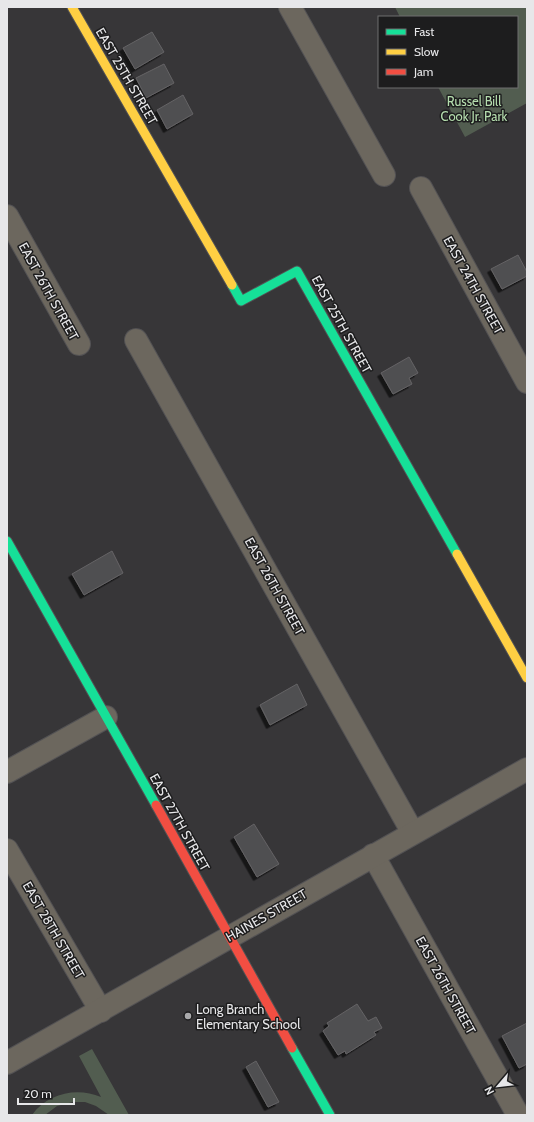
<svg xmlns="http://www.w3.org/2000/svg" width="534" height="1122" viewBox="0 0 534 1122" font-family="Cabin,sans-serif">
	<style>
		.green { fill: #525d50 }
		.building { fill: #504f51; stroke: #646365; filter: url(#shadow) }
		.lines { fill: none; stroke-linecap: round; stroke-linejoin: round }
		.street-casing { stroke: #535254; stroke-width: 24 }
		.fast-casing { stroke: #535254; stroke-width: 11 }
		.slow-casing { stroke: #535254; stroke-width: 11 }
		.jam-casing { stroke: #535254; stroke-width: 11 }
		.street { stroke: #6c675e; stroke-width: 22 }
		.fast { stroke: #16e098; stroke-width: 9 }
		.slow { stroke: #ffcf43; stroke-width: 9 }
		.jam { stroke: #f24e42; stroke-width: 9 }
		.poi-dot { fill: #a9a9ab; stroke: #1d1d1e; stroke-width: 1.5 }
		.labels { text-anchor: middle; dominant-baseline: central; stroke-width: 3; stroke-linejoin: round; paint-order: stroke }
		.street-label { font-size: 13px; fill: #e7e7e9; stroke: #1d1d1e }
		.park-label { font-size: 13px; fill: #b5ddae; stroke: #1d1d1e }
		.poi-label { font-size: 13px; fill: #e7e7e9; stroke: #1d1d1e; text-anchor: start }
	</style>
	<defs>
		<filter id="shadow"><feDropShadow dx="-3.5" dy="3.5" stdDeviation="0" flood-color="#0009"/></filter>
	</defs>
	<rect width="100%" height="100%" fill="#373638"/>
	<g class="green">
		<polygon points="395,7 527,7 527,103 465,137 438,87 517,87 517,17 400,17"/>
		<path d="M92,1049L129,1115H109L96,1106L85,1102H73L57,1106L45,1115H32C48,1093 77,1087 101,1097L79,1056Z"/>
	</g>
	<g class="building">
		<polygon points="152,32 164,52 135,69 123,48"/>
		<polygon points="164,64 174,83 146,98 136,78"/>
		<polygon points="183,95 193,114 167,129 157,110"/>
		<polygon points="518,255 527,272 527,276 502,289 491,269"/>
		<polygon points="409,357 418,373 409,378 412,384 393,394 381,373"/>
		<polygon points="112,551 123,573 84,595 72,574"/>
		<polygon points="297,684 307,705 270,725 260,705"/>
		<polygon points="254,824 279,864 257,877 234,837"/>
		<polygon points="357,1004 368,1021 376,1017 382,1028 374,1032 376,1035 346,1054 345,1051 338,1055 323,1031 329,1026 327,1023"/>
		<polygon points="527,1023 527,1064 519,1068 502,1036"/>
		<polygon points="256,1061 279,1102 268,1107 246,1067"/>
	</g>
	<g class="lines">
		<g class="street-casing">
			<g id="street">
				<polyline points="290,7 384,175"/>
				<polyline points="421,188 527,382"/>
				<polyline points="7,216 79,344"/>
				<polyline points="136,340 413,833"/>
				<polyline points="7,772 106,717"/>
				<polyline points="7,850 101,1011"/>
				<polyline points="373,855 518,1115"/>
				<polyline points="7,1063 527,769"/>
			</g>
		</g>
		<g class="fast-casing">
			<g id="fast">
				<polyline points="232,285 241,301 297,271 457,554"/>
				<polyline points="7,541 156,805"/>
				<polyline points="292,1048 330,1115"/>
			</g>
		</g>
		<g class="slow-casing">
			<g id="slow">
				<polyline points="72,7 232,285"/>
				<polyline points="457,554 527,678"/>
			</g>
		</g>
		<g class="jam-casing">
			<polyline id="jam" points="156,805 292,1048"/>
		</g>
		<use href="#street" class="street"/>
		<use href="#fast" class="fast"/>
		<use href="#slow" class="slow"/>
		<use href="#jam" class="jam"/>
	</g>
	<circle class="poi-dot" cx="188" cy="1016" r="4"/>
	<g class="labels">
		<g class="street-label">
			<text transform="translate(127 76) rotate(60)">EAST 25TH STREET</text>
			<text transform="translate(474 285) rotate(61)">EAST 24TH STREET</text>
			<text transform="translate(49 291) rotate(61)">EAST 26TH STREET</text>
			<text transform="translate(342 324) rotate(61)">EAST 25TH STREET</text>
			<text transform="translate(275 586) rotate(61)">EAST 26TH STREET</text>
			<text transform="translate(180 822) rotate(61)">EAST 27TH STREET</text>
			<text transform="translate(266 915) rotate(-30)">HAINES STREET</text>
			<text transform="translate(54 930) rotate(60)">EAST 28TH STREET</text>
			<text transform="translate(446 985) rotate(61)">EAST 26TH STREET</text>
		</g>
		<g class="park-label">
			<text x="474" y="101">Russel Bill<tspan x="474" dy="15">Cook Jr. Park</tspan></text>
		</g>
		<g class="poi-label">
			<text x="196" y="1009">Long Branch<tspan x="196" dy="15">Elementary School</tspan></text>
		</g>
	</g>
	<rect width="534" height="1122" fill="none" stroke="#e7e7e9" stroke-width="16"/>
	<rect x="378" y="16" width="140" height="72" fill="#1d1d1e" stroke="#6e6e6f"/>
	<rect x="386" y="29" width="20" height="6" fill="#16e098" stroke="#6e6e6f"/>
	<text x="414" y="36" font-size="12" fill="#e7e7e9">Fast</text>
	<rect x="386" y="49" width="20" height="6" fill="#ffcf43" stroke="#6e6e6f"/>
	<text x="414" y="56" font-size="12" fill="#e7e7e9">Slow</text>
	<rect x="386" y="69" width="20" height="6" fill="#f24e42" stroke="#6e6e6f"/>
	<text x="414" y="76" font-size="12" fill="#e7e7e9">Jam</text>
	<g transform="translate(498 1086) rotate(242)" stroke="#1d1d1e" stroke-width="3" paint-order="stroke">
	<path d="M0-3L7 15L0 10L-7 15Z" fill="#e7e7e9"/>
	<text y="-6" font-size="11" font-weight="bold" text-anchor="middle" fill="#e7e7e9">N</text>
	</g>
	<path d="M18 1098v6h56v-6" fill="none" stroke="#e7e7e9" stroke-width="2"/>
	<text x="24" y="1098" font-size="12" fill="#e7e7e9" stroke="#1d1d1e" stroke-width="3" paint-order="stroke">20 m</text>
</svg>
